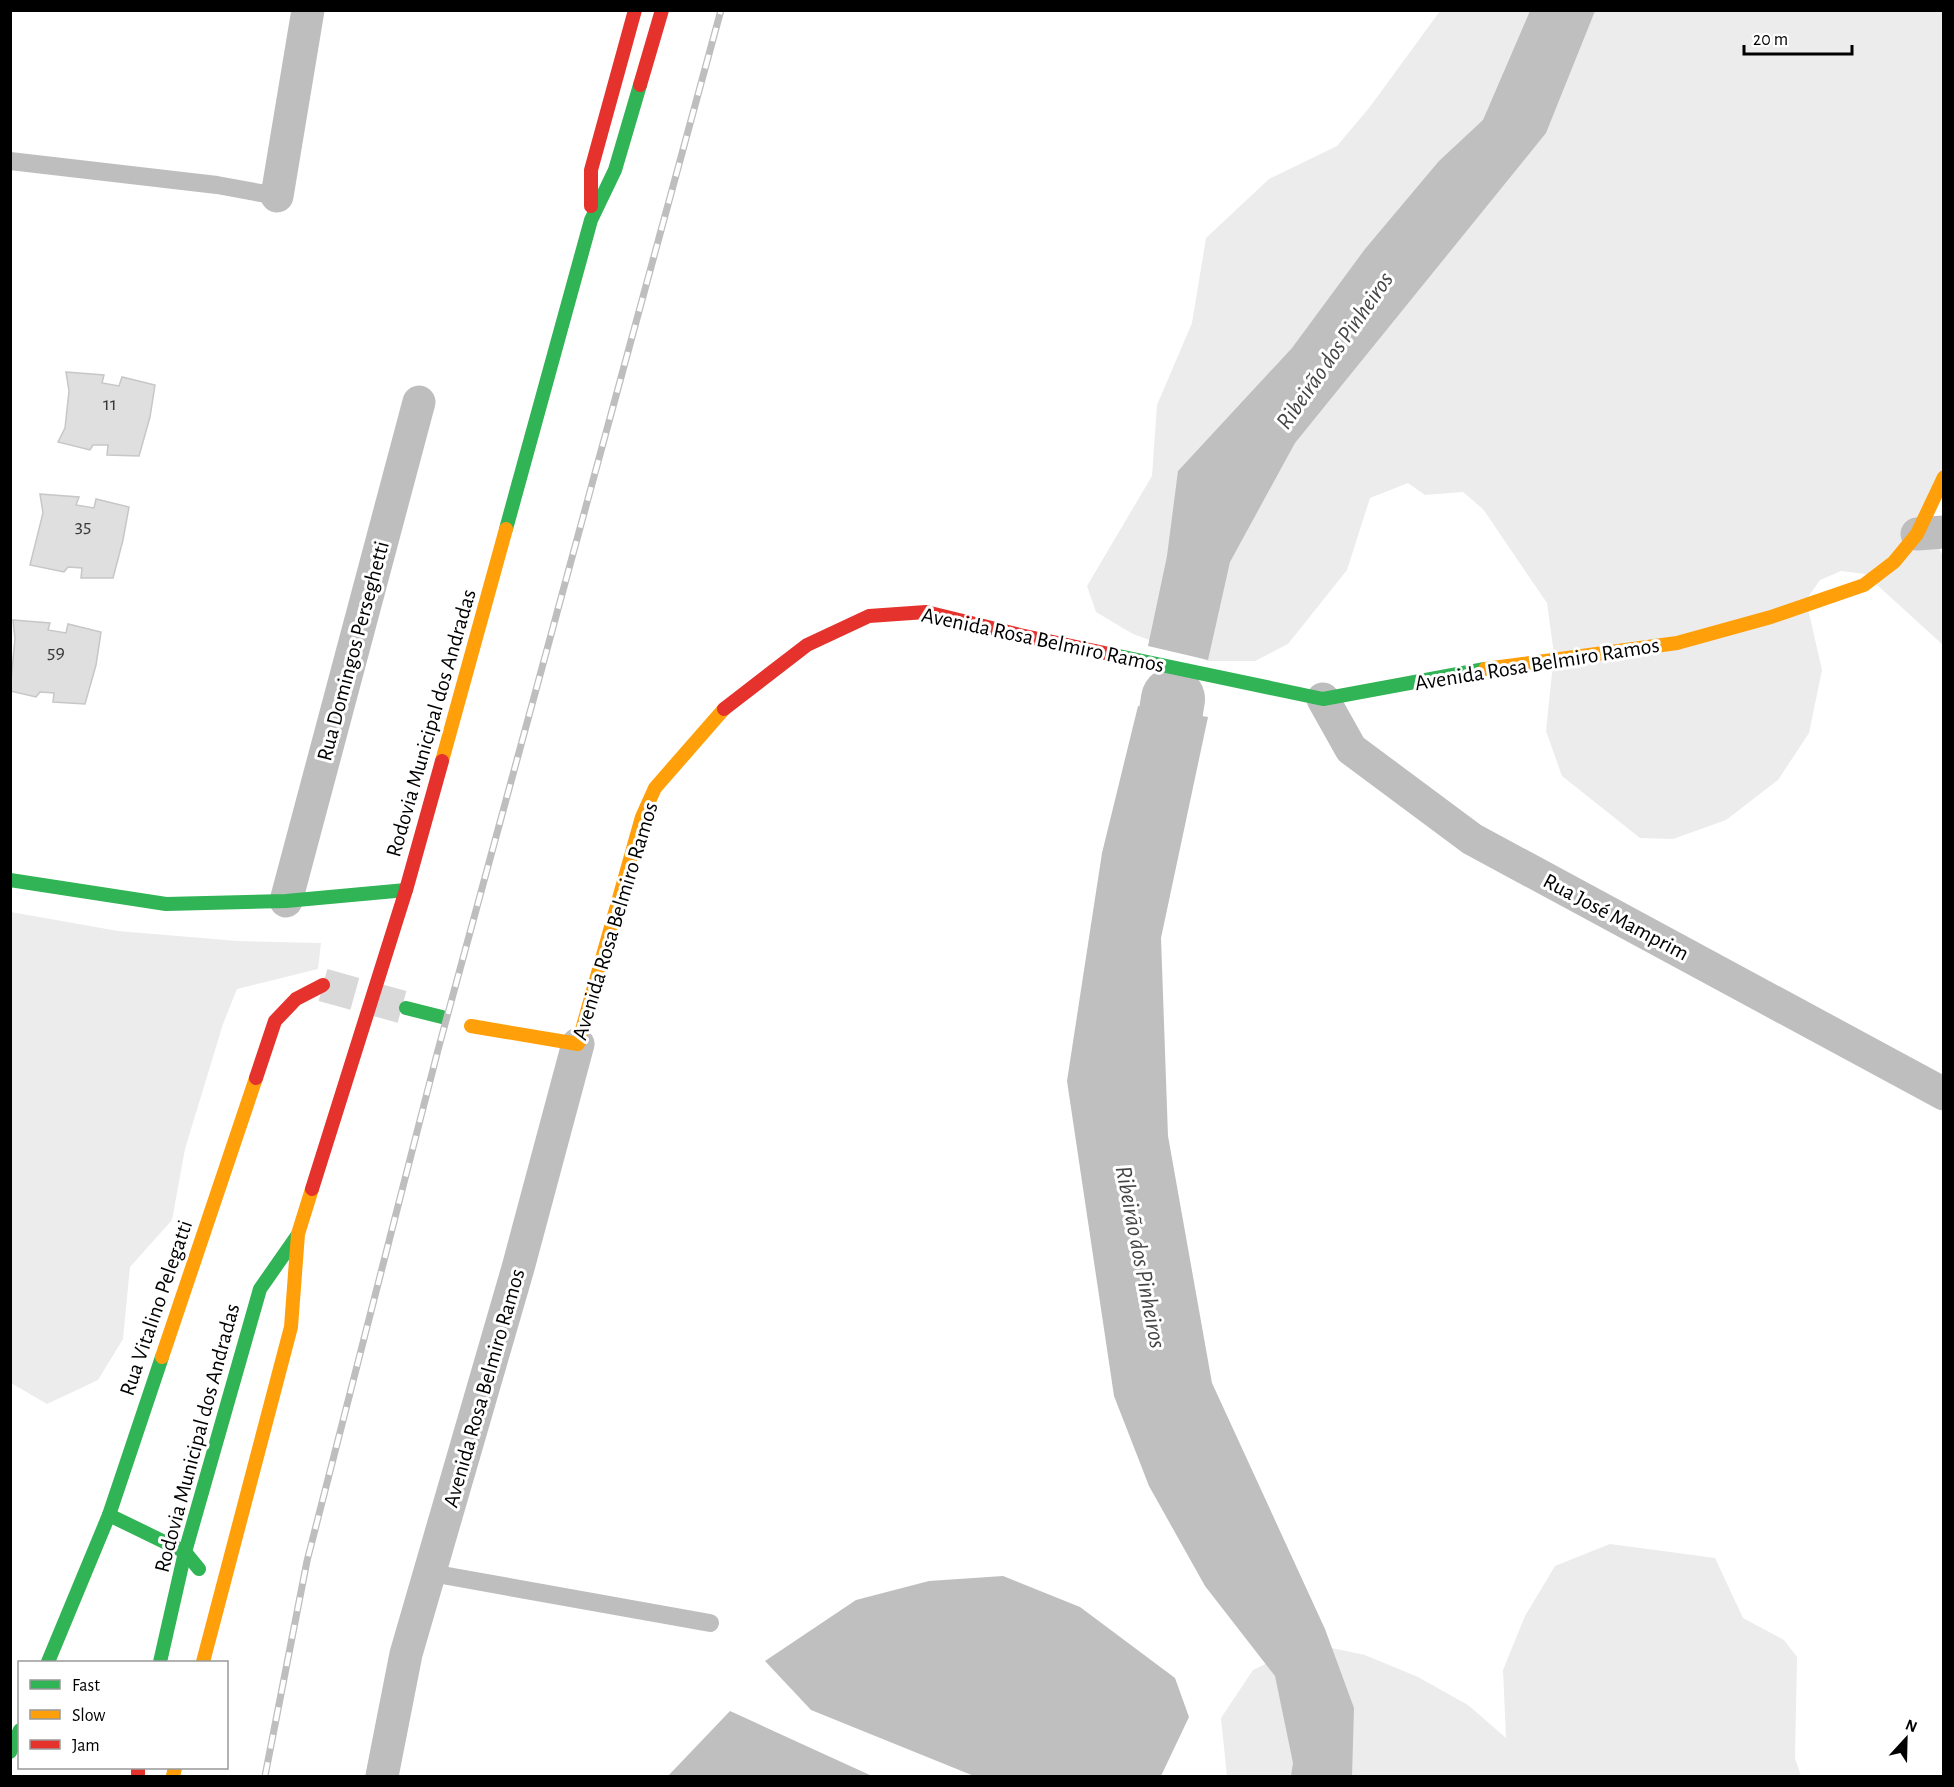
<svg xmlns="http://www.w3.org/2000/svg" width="1954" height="1787" viewBox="0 0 1954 1787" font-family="'Alegreya Sans',sans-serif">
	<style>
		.green { fill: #ececec }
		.water { fill: #bfbfbf }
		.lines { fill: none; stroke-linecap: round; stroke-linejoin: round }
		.river { stroke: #bfbfbf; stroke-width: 64 }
		.building { fill: #dfdfdf; stroke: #c7c7c7; stroke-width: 1.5 }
		.secondary-tunnel { stroke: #d9d9d9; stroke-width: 33; stroke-dasharray: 33 16; stroke-linecap: butt }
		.lane { stroke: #bebebe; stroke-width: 18 }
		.street { stroke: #bebebe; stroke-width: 33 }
		.fast { stroke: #30b455; stroke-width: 14 }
		.slow { stroke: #ff9f0a; stroke-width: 14 }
		.jam { stroke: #e5322d; stroke-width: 14 }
		.rail-casing { stroke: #bebebe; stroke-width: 7 }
		.rail { stroke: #fff; stroke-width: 4.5; stroke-dasharray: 14; stroke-linecap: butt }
		.labels { text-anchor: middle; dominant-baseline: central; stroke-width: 6; stroke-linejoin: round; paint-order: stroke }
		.number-label { font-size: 20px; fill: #383838 }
		.street-label { font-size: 22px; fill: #000; stroke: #fff }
		.water-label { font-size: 24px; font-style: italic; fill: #444; stroke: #fff }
	</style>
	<rect width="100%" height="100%" fill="#fff"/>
	<g class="green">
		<polygon points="1440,11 1943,11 1944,477 1924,519 1943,556 1943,645 1865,574 1841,571 1820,580 1806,600 1822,670 1809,733 1778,780 1726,820 1673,839 1640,838 1562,776 1546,731 1554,654 1547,603 1483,509 1463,492 1425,495 1408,483 1370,498 1347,570 1288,644 1255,661 1208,661 1133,634 1096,612 1087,586 1152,476 1157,405 1192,323 1206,238 1269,179 1337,146 1369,108"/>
		<polygon points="11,912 118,931 238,941 321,943 318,969 237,989 223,1024 185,1149 172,1220 130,1267 123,1339 98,1380 47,1404 11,1383"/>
		<polygon points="1610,1544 1715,1558 1743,1618 1784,1640 1797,1657 1795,1758 1801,1776 1227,1776 1221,1718 1253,1670 1308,1643 1365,1655 1418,1677 1468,1705 1506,1738 1503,1670 1525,1616 1555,1566"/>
	</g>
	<g class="water">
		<polygon points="1530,11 1595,11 1546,133 1295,443 1230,562 1208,660 1148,646 1167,556 1178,471 1292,348 1365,249 1439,161 1483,120"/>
		<polygon points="1138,706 1208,717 1161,938 1168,1136 1212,1383 1325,1629 1354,1708 1352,1776 1291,1776 1293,1763 1275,1676 1205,1586 1149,1486 1114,1396 1067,1081 1102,853"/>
		<polygon points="1003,1576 1080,1607 1175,1678 1189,1717 1161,1776 974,1776 811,1710 765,1661 856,1600 929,1581"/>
		<polygon points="730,1711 872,1776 668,1776"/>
	</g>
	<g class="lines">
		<polyline class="river" points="1157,799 1173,699"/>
	</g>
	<g class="building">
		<polygon points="66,372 104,375 102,383 119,386 122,377 155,385 150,417 139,456 107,455 108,445 93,445 90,450 58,442 65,428 69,391"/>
		<polygon points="40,494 79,497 76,505 94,508 96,499 129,507 123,540 113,578 81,578 82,568 68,567 64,572 30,565 43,513"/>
		<polygon points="13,620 50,623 48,630 66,633 68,624 101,632 96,665 85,704 53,702 54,693 40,692 36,697 10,691 15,639"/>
	</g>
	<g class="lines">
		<polyline class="secondary-tunnel" points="323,985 406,1008"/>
		<g class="lane">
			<polyline points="10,161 217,185 277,196"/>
			<polyline points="431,1573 710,1623"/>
		</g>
		<g class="street">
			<polyline points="277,196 308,10"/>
			<polyline points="1917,534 1944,532"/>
			<polyline points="1323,699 1351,749 1472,839 1944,1094"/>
			<polyline points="286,901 419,402"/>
			<polyline points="382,1776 406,1654 518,1268 578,1044"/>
		</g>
		<g class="fast">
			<polyline points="506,529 591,220 615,170 640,85"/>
			<polyline points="1114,655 1323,699 1485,669"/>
			<polyline points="10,880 166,904 286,901 406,890"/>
			<polyline points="406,1008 442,1017"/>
			<polyline points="109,1515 185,1552 199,1569"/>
			<polyline points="48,1662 109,1515 162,1357"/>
			<polyline points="160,1662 185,1552 260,1289 297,1236"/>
			<polyline points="10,1752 20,1730"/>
		</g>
		<g class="slow">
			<polyline points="1485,669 1677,643 1771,617 1864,585 1894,562 1917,534 1944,477"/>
			<polyline points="442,761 506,529"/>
			<polyline points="471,1026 578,1044 642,817 655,788 724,709"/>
			<polyline points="162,1357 256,1078"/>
			<polyline points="203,1662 291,1327 298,1234 312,1189"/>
			<polyline points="173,1776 175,1768"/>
		</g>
		<g class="jam">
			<polyline points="640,85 662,10"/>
			<polyline points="591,206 591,170 635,10"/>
			<polyline points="724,709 807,645 869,616 926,612 1020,635 1114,655"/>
			<polyline points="256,1078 275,1021 296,999 323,985"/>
			<polyline points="312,1189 406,890 442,761"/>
			<polyline points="138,1768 138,1776"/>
		</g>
		<g class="rail-casing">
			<polyline id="rail" points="265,1776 307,1561 438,1050 721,10"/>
		</g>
		<use href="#rail" class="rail"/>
	</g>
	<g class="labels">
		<g class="number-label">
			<text x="110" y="404">11</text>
			<text x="83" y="526">35</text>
			<text x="56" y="652">59</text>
		</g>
		<g class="street-label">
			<text transform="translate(1043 640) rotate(12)">Avenida Rosa Belmiro Ramos</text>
			<text transform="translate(353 651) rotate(-75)">Rua Domingos Perseghetti</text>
			<text transform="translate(1537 664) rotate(-9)">Avenida Rosa Belmiro Ramos</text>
			<text transform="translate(431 723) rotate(-74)">Rodovia Municipal dos Andradas</text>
			<text transform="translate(1616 917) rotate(28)">Rua José Mamprim</text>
			<text transform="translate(615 921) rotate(-73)">Avenida Rosa Belmiro Ramos</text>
			<text transform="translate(156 1308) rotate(-71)">Rua Vitalino Pelegatti</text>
			<text transform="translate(484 1388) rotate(-74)">Avenida Rosa Belmiro Ramos</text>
			<text transform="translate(197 1438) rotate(-75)">Rodovia Municipal dos Andradas</text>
		</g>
		<g class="water-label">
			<text transform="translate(1335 351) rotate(-55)">Ribeirão dos Pinheiros</text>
			<text transform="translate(1140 1257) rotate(79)">Ribeirão dos Pinheiros</text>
		</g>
	</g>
	<rect width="1954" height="1787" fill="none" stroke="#000000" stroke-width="24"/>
	<rect x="18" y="1661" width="210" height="108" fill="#ffffff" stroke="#999999" stroke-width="1.5"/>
	<rect x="30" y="1680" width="30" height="9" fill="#30b455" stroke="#999999" stroke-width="1.5"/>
	<text x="72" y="1691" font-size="18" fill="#000000">Fast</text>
	<rect x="30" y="1710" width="30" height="9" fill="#ff9f0a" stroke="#999999" stroke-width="1.5"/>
	<text x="72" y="1721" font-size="18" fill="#000000">Slow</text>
	<rect x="30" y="1740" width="30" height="9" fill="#e5322d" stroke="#999999" stroke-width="1.5"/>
	<text x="72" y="1751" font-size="18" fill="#000000">Jam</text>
	<g transform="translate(1906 1739) rotate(22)" stroke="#ffffff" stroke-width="4.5" paint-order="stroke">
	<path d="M0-4.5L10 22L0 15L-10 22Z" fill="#000000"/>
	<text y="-9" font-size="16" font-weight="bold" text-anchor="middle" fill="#000000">N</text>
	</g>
	<path d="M1744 45v9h108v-9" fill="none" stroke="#000000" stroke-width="3"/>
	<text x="1753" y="45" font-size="18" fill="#000000" stroke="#ffffff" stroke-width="4.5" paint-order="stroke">20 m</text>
</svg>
